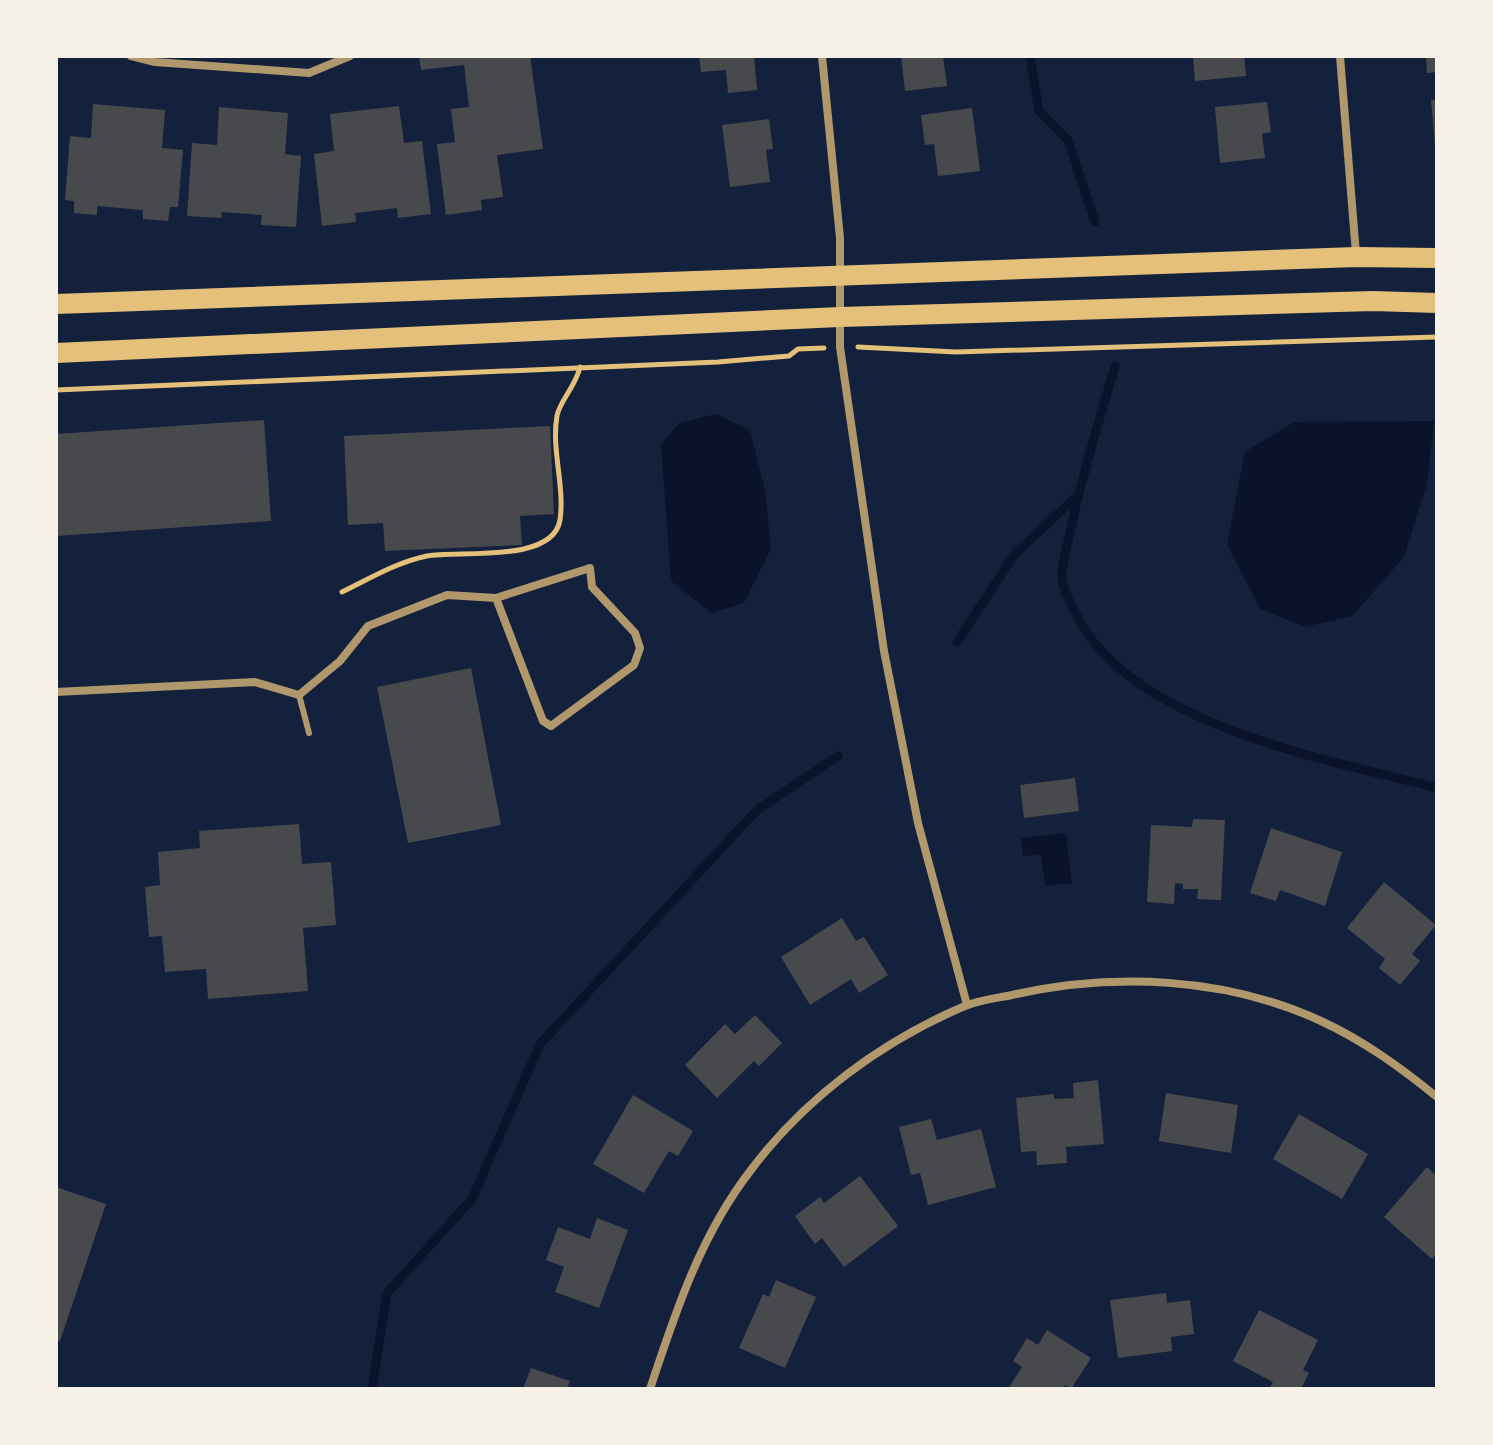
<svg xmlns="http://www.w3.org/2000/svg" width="1493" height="1445" viewBox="0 0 1493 1445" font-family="'Fira Sans',sans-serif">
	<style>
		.water { fill: #0b132b }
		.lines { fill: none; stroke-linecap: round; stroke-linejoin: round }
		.stream { stroke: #0b132b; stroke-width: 9 }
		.building { fill: #48494c }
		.path { stroke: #e5c07b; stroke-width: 5 }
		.service { stroke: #b1986c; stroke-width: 6 }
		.minor { stroke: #b1986c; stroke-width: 8 }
		.primary { stroke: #e5c07b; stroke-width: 20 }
	</style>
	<rect width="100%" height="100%" fill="#14213d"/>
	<g class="water">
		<polygon points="716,414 750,430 765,490 771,549 744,603 711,613 671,581 661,445 679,423"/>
		<polygon points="1434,421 1427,484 1404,557 1352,616 1305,627 1260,609 1227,544 1245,452 1294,422"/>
		<polygon points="1066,833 1072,883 1045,886 1041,855 1023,856 1021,838"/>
	</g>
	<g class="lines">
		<g class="stream">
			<polyline points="1030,56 1039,111 1068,140 1095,222"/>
			<path d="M1115,366C1100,418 1083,471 1072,524C1069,540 1063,557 1062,572C1061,588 1071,604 1078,618C1134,725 1329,760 1437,788"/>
			<polyline points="957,642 1014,555 1078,495"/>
			<polyline points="372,1389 387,1293 472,1199 540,1044 757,810 838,756"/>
		</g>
	</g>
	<g class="building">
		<polygon points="419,56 530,56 543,149 497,155 503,197 481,200 482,210 446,215 437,144 455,142 451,109 469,107 464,65 421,70"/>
		<polygon points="699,56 754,56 757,90 728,93 726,70 701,72"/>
		<polygon points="901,56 943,56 947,86 905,91"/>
		<polygon points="1193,56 1244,56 1246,76 1195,81"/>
		<polygon points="1426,56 1437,56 1437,72 1427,73"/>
		<polygon points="1431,100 1437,100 1437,146 1435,146"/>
		<polygon points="1267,102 1271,132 1262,134 1265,158 1220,163 1215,107"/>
		<polygon points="93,104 165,110 162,148 183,150 178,207 170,207 168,221 143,219 143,210 97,206 97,215 74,213 74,201 65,200 70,136 91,138"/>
		<polygon points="399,106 404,143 422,141 431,214 398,218 397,208 355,213 356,222 322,226 314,154 334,151 330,114"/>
		<polygon points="219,107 288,113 285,154 301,156 296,227 261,225 262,215 221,212 222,218 187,216 192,143 217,145"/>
		<polygon points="972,108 980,171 938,176 934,144 925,145 921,115"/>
		<polygon points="769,119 773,149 766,150 770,182 730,187 722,125"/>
		<polygon points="264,420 271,521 56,536 56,434"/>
		<polygon points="550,426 554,514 520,516 522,545 385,551 383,523 348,525 344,436"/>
		<polygon points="471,668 501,825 408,843 377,687"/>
		<polygon points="1075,778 1079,811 1024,818 1020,785"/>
		<polygon points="1193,819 1225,820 1221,900 1197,899 1198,889 1183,889 1183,884 1175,883 1174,904 1147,902 1151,825 1192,827"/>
		<polygon points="299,824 302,864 331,862 336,925 303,928 308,991 208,999 206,969 165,972 162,936 149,937 145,887 160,885 158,852 200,848 199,831"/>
		<polygon points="1271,828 1342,852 1325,906 1280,890 1276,901 1250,893"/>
		<polygon points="1384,882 1436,925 1412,954 1420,961 1400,985 1379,968 1385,959 1347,928"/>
		<polygon points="842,918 856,941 864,937 888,975 859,993 851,979 810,1005 781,957"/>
		<polygon points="755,1015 782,1043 759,1066 754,1061 717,1098 685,1065 725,1024 735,1034"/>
		<polygon points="1098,1080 1104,1144 1066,1147 1067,1163 1037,1165 1036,1151 1021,1152 1016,1098 1054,1094 1054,1099 1074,1098 1073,1083"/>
		<polygon points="1166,1093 1238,1105 1231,1153 1159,1141"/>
		<polygon points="633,1095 693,1131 678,1156 669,1151 644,1193 593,1164"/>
		<polygon points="1299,1114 1368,1154 1342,1199 1273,1159"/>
		<polygon points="931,1119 937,1140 981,1129 996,1187 928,1205 920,1173 911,1175 899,1127"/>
		<polygon points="1427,1167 1437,1176 1437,1253 1432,1259 1384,1217"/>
		<polygon points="860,1176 898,1226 844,1267 822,1238 815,1244 795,1216 820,1197 824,1203"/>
		<polygon points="56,1187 106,1204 60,1341 56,1340"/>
		<polygon points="597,1218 628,1230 599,1308 555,1292 564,1267 546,1260 558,1227 590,1239"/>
		<polygon points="776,1280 816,1297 785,1368 739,1348 763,1294 769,1297"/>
		<polygon points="1166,1293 1167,1303 1190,1300 1194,1334 1171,1337 1172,1351 1118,1358 1110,1300"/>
		<polygon points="1259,1310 1318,1340 1303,1370 1309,1373 1301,1389 1269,1389 1273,1382 1233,1361"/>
		<polygon points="1047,1330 1091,1358 1071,1389 1065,1385 1063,1389 1008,1389 1022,1367 1013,1361 1027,1338 1038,1345"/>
		<polygon points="531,1368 570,1381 567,1389 523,1389"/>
	</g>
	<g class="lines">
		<g class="path">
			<polyline points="858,347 956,352 1437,337"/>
			<polyline points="56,390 718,362 789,356 798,349 824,348"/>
			<path d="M342,592C369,579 397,562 427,556C458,550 553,564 560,520C565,486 551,449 557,416C559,402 576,386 580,367"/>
		</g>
		<polyline class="service" points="299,695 309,733"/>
		<g class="minor">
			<polyline points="131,56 155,62 309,73 350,56"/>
			<polyline points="822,56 840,238 840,347 884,651 918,823 967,1005"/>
			<polyline points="1340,56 1356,254"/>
			<polyline points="56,692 255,682 299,695 340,661 368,626 447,595 496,598 590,568 592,587 635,633 640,648 634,665 551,726 543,721 496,598"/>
			<path d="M650,1389C675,1313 701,1234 751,1170C805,1098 882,1041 965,1006C979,1000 997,998 1012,995C1113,972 1226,977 1321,1021C1364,1041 1400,1067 1437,1097"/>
		</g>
		<g class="primary">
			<polyline points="56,304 1356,257 1437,258"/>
			<polyline points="56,353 840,317 1373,301 1437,303"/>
		</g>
	</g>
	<rect width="1493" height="1445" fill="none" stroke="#f6f1e7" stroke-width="116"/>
</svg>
